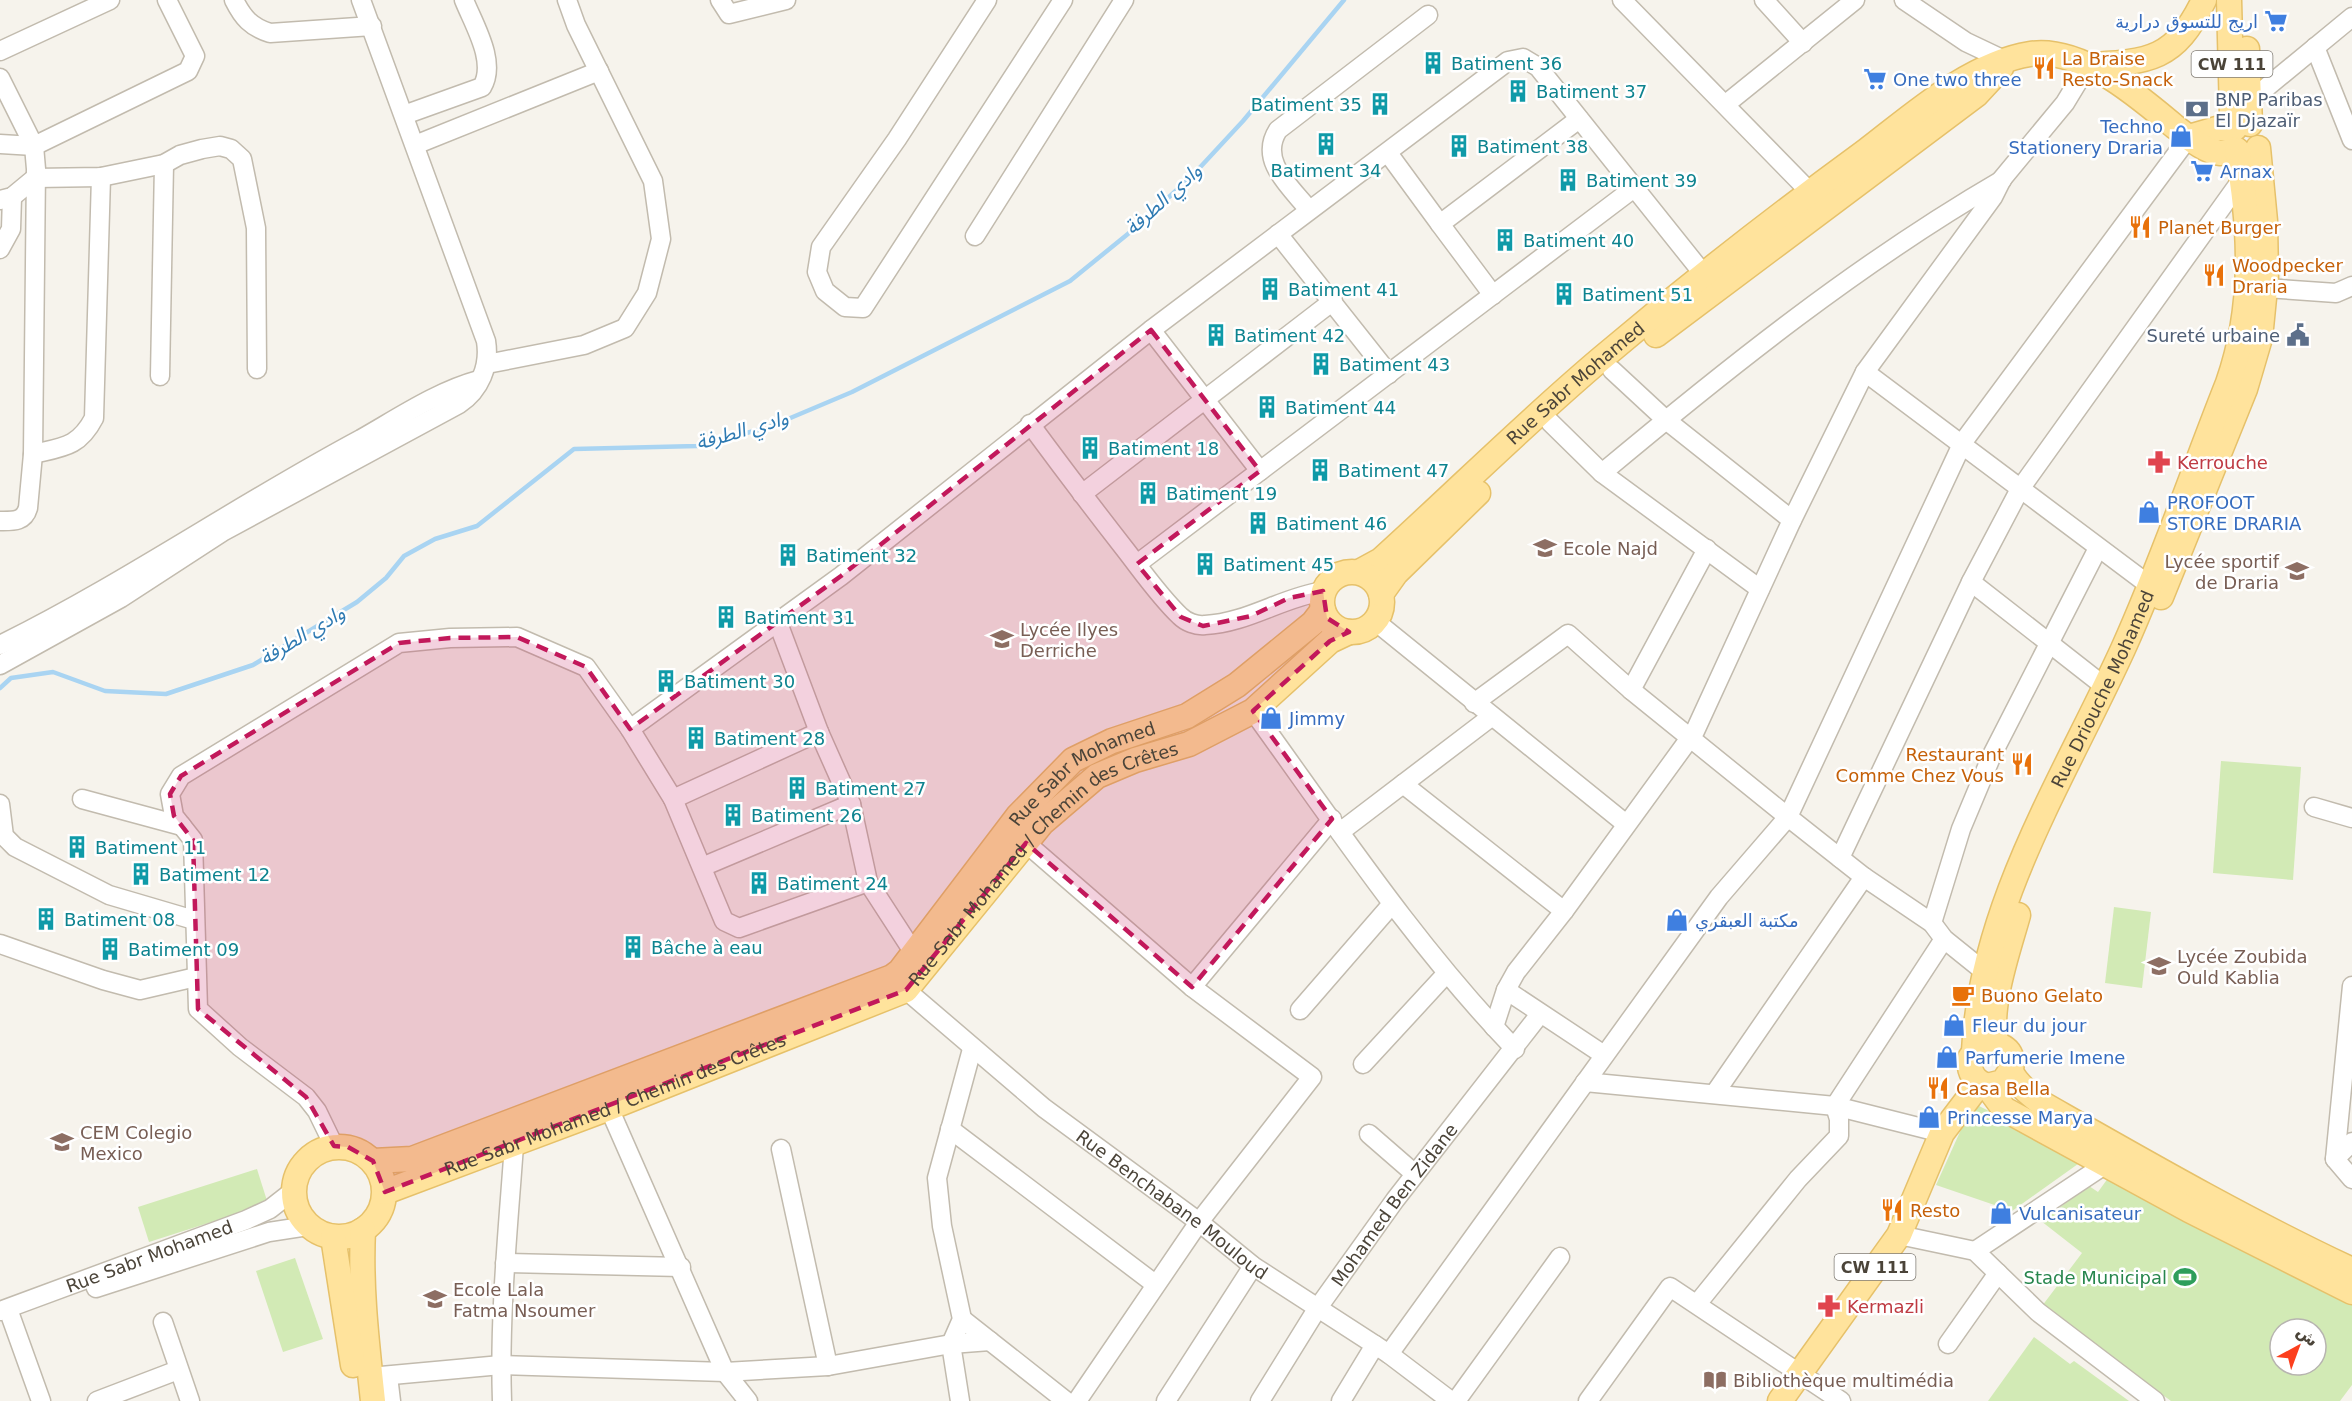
<svg xmlns="http://www.w3.org/2000/svg" width="2352" height="1401" viewBox="0 0 2352 1401" font-family="'DejaVu Sans','Noto Sans Arabic',sans-serif">
	<style>
		.green { fill: #d2eab5; fill-rule: evenodd }
		.lines { fill: none; stroke-linecap: round; stroke-linejoin: round }
		.stream { stroke: #a9d4f2; stroke-width: 4.5 }
		.minor-casing { stroke: #c2bbae; stroke-width: 21 }
		.major-casing { stroke: #e6c16a; stroke-width: 27 }
		.minor { stroke: #fff; stroke-width: 18 }
		.major { stroke: #ffe39c; stroke-width: 24 }
		.marked { fill: #c2185b; fill-opacity: 0.2; stroke: #c2185b; stroke-width: 4.5; stroke-dasharray: 12 8; stroke-linejoin: round }
		.labels { text-anchor: middle; dominant-baseline: central; stroke-width: 5; stroke-linejoin: round; paint-order: stroke }
		.shield { fill: #fff; stroke: #817c74; stroke-width: 1.5 }
		.shield-label { font-size: 16px; font-weight: bold; fill: #4b4439 }
		.shop-label { font-size: 18px; fill: #366cbe; stroke: #fff; text-anchor: start }
		.food-label { font-size: 18px; fill: #c56008; stroke: #fff; text-anchor: start }
		.culture-label { font-size: 18px; fill: #0d838f; stroke: #fff; text-anchor: start }
		.service-label { font-size: 18px; fill: #4e5e75; stroke: #fff; text-anchor: start }
		.street-label { font-size: 18px; fill: #4b4439; stroke: #fff }
		.health-label { font-size: 18px; fill: #be3a42; stroke: #fff; text-anchor: start }
		.education-label { font-size: 18px; fill: #785e54; stroke: #fff; text-anchor: start }
		.leisure-label { font-size: 18px; fill: #27864d; stroke: #fff; text-anchor: end }
		.water-label { font-size: 20px; font-style: italic; fill: #2e7ab2; stroke: #fff }
	</style>
	<rect width="100%" height="100%" fill="#f6f3ec"/>
	<g class="green">
		<polygon points="2221,761 2301,767 2293,880 2213,873"/>
		<polygon points="2114,907 2151,912 2142,988 2105,983"/>
		<polygon points="1973,1103 2085,1159 2012,1211 1936,1185"/>
		<polygon points="257,1169 268,1204 149,1242 138,1207"/>
		<path d="M2111,1174L2352,1302V1385L2340,1401H2171L2042,1306L2082,1253L2041,1221L2089,1186L2098,1192ZM2280,1329H2316V1365H2280Z"/>
		<polygon points="295,1258 323,1339 283,1352 256,1271"/>
		<polygon points="2034,1337 2070,1364 2074,1361 2129,1401 1988,1401"/>
	</g>
	<g class="lines">
		<polyline class="stream" points="0,688 11,678 53,672 105,691 166,694 253,665 357,602 386,578 404,556 435,539 477,526 574,449 697,446 769,427 852,392 1070,281 1134,229 1192,176 1243,121 1344,0"/>
		<g class="minor-casing">
			<g id="minor">
				<path d="M234,0C243,18 251,27 270,33L372,26"/>
				<polyline points="720,0 729,14 786,0"/>
				<polyline points="987,0 897,139 821,247 817,272 825,291 845,307 863,308 1063,0"/>
				<polyline points="1622,0 1810,192"/>
				<polyline points="1764,0 1803,43"/>
				<polyline points="1904,0 1966,42 2006,61"/>
				<polyline points="2315,47 2352,140"/>
				<polyline points="0,51 110,0"/>
				<path d="M0,78L34,146L36,169L33,454L28,508C24,522 13,521 0,521"/>
				<polyline points="2250,101 2352,17"/>
				<polyline points="1726,104 1855,0"/>
				<path d="M404,115L482,87C497,62 474,25 464,0"/>
				<polyline points="0,144 34,146 188,71 195,56 167,0"/>
				<polyline points="415,145 599,71"/>
				<polyline points="1388,153 1440,224"/>
				<polyline points="0,200 12,197 35,178 101,177 164,164 180,155 202,149 220,146 231,149 242,159 256,228 257,369"/>
				<path d="M1309,210C1291,187 1258,161 1278,130L1428,15"/>
				<polyline points="1278,234 1389,374"/>
				<polyline points="975,236 1124,0"/>
				<polyline points="0,249 11,229 12,197"/>
				<polyline points="2266,288 2336,293 2352,286"/>
				<polyline points="1493,295 1440,224 1579,119"/>
				<polyline points="1151,330 1260,471"/>
				<polyline points="487,364 584,345 625,328 647,293 661,239 653,181 576,25 567,0"/>
				<polyline points="1612,370 1666,420 1792,520"/>
				<polyline points="1865,372 2149,585"/>
				<polyline points="160,376 164,164"/>
				<polyline points="1550,422 1602,473 1760,589"/>
				<path d="M1030,424C1061,466 1092,507 1124,548C1142,571 1159,596 1180,616C1186,622 1196,626 1205,625C1247,623 1281,598 1323,591"/>
				<path d="M33,454C63,447 79,447 94,418L101,177"/>
				<path d="M1602,473C1729,367 1859,263 2002,180"/>
				<polyline points="1082,494 1333,301"/>
				<polyline points="1137,564 1634,188"/>
				<polyline points="1971,582 2104,686"/>
				<polyline points="1375,621 1626,824"/>
				<polyline points="778,623 819,732 851,804 868,882 914,953"/>
				<path d="M0,645C124,584 239,504 361,439C398,418 438,391 479,380"/>
				<path d="M0,665L121,598L224,531L459,404C480,390 490,366 486,341L361,0"/>
				<polyline points="1631,690 1707,549"/>
				<polyline points="1474,703 1568,634 1631,690 1788,817 1864,877 1932,923 1944,939 1985,972"/>
				<path d="M1253,711C1337,827 1415,945 1515,1049"/>
				<polyline points="630,729 841,576 1151,330 1508,61 1523,58 1538,67 1705,276"/>
				<polyline points="1403,784 1564,911"/>
				<polyline points="82,799 182,826"/>
				<polyline points="673,799 819,732"/>
				<polyline points="0,804 4,836 15,847 109,895 194,920"/>
				<polyline points="2314,807 2352,818"/>
				<polyline points="1340,832 1491,717"/>
				<polyline points="1026,843 1192,987 1312,1077 1199,1222 1077,1401"/>
				<polyline points="1840,858 1971,582 2020,489 2242,179"/>
				<polyline points="702,867 851,804"/>
				<polyline points="1932,923 1961,829 1992,755 2098,548"/>
				<polyline points="0,944 103,980 140,990 196,977"/>
				<polyline points="2352,986 2335,1159 2352,1179"/>
				<polyline points="1192,987 1332,819"/>
				<path id="s1" d="M906,990L1044,1108L1199,1222L1253,1266L1389,1354L1451,1401"/>
				<polyline points="1506,990 1604,1055"/>
				<polyline points="1300,1010 1392,904"/>
				<polyline points="1494,1027 1506,990 1516,972 1564,911 1695,731 1792,520 1865,372 1993,197 2002,179 2065,103 2088,65"/>
				<polyline points="1363,1064 1446,974"/>
				<polyline points="1585,1082 1835,1106 1942,1133"/>
				<polyline points="1715,1093 1864,877"/>
				<polyline points="1835,1106 1944,939"/>
				<polyline points="609,1108 725,1372 748,1401"/>
				<polyline points="950,1129 1155,1284"/>
				<polyline points="1369,1134 1415,1174"/>
				<polyline points="334,1146 317,1111 306,1097 240,1047 198,1009 193,840 174,816 170,794 181,776 399,643 450,638 517,637 586,667 630,729 673,799 724,921 739,928 868,882"/>
				<polyline points="781,1149 828,1366"/>
				<polyline points="2335,1159 2352,1142"/>
				<polyline points="1899,1235 1975,1251 2038,1312 2155,1401"/>
				<polyline points="1975,1251 2106,1164"/>
				<polyline points="505,1263 681,1267"/>
				<polyline points="96,1288 269,1232 308,1226"/>
				<polyline points="1697,1304 1798,1179 1839,1136 1839,1119 1835,1106"/>
				<polyline points="8,1309 41,1401"/>
				<path id="s2" d="M0,1311L246,1220L270,1209L293,1191"/>
				<polyline points="962,1319 1066,1401"/>
				<polyline points="163,1322 190,1401"/>
				<polyline points="1948,1344 1998,1273"/>
				<polyline points="1389,1354 1719,897 1788,817 1963,442 2189,137"/>
				<polyline points="388,1376 391,1401"/>
				<polyline points="370,1377 501,1365 725,1372 828,1366 951,1344 990,1341"/>
				<polyline points="97,1401 178,1370"/>
				<path d="M502,1401C499,1316 508,1230 514,1145"/>
				<polyline points="960,1401 951,1344 962,1319 942,1226 937,1178 972,1049"/>
				<polyline points="1166,1401 1253,1266"/>
				<path id="s3" d="M1260,1401L1317,1309L1395,1200L1540,1014"/>
				<polyline points="1341,1401 1375,1345"/>
				<polyline points="1456,1401 1560,1257"/>
				<polyline points="1588,1401 1670,1287 1841,1401"/>
			</g>
		</g>
		<g class="major-casing">
			<g id="major">
				<polyline points="2229,0 2232,115 2236,127"/>
				<polyline points="2247,49 2250,124"/>
				<path d="M2088,65C2150,62 2175,60 2204,0"/>
				<polyline points="2189,137 2220,128 2234,129"/>
				<polyline points="1656,335 1976,95 2001,68"/>
				<path id="s4" d="M1359,572L1381,560C1455,493 1526,422 1602,358C1686,287 1773,219 1862,154C1911,117 1968,64 2030,54C2081,46 2138,96 2174,126C2186,135 2204,152 2220,153C2225,153 2231,151 2235,149"/>
				<circle cx="1352" cy="602" r="30"/>
				<polyline points="1381,594 1396,573 1478,493"/>
				<polyline points="2161,597 2245,389 2260,338 2266,278 2265,221 2258,148"/>
				<path d="M1997,1044C1986,1012 2009,948 2018,915"/>
				<path id="s5" d="M1974,1051C1981,906 2064,778 2123,649C2162,563 2193,471 2228,383C2255,306 2251,229 2237,150"/>
				<path d="M2011,1070L2003,1082L1987,1086C1974,1081 1968,1072 1970,1058L1981,1045C1994,1041 2010,1046 2012,1061C2012,1062 2011,1070 2011,1071C2015,1083 2031,1095 2041,1103C2143,1161 2245,1220 2352,1270"/>
				<polyline points="1987,1086 2004,1109 2189,1210 2352,1292"/>
				<circle cx="339" cy="1192" r="45"/>
				<path id="s6" d="M373,1161L412,1159L892,977L900,971L1018,816L1073,760L1112,741L1187,716L1237,685L1313,623L1323,610"/>
				<path id="s7" d="M385,1192L609,1108L906,990L1042,823L1097,776L1135,760L1189,744L1253,711L1330,641L1349,632"/>
				<path d="M363,1230C360,1287 367,1344 373,1401"/>
				<polyline points="333,1237 353,1365"/>
				<polyline points="1780,1401 1899,1235 1942,1133 1980,1083"/>
			</g>
		</g>
		<use href="#minor" class="minor"/>
		<use href="#major" class="major"/>
	</g>
	<path class="marked" d="M1151,330L1260,471L1137,564L1181,617L1203,626L1251,616L1289,598L1323,591L1327,618L1349,632L1330,641L1253,711L1332,819L1192,987L1026,843L906,990L385,1192L373,1161L348,1147L334,1146L306,1097L198,1009L193,840L174,816L170,794L181,776L399,643L450,638L517,637L586,667L630,729L841,576Z"/>
	<defs>
		<g id="supermarket-bare" transform="scale(1.8)"><path d="M-6-5.5h2.5l.6 2H6L4.5 2H-2.5L-4.4-4H-6ZM-1.5 3.2a1.3 1.3 0 1 0 .1 0ZM3 3.2a1.3 1.3 0 1 0 .1 0Z" fill="#3f7fe0" stroke="#fff" stroke-width="2.5" paint-order="stroke"/></g>
		<g id="building-bare" transform="scale(1.8)"><path d="M-4-6H4V6H1V3H-1V6H-4ZM-2.5-4.3h1.7v1.8h-1.7ZM.8-4.3h1.7v1.8H.8ZM-2.5-1h1.7V.8h-1.7ZM.8-1h1.7V.8H.8Z" fill="#0f9aa8" stroke="#fff" stroke-width="2.5" paint-order="stroke"/></g>
		<g id="restaurant-bare" transform="scale(1.8)"><path d="M-5-6h1v4h1v-4h1v4h1v-4h1v5L-1.5 .5V6h-2V.5L-5-1ZM5-6V6H3V1.5H1.5Q1.5-4 5-6Z" fill="#e8710a" stroke="#fff" stroke-width="2.5" paint-order="stroke"/></g>
		<g id="bank-bare" transform="scale(1.8)"><path d="M-6-4H6V4H-6ZM0-2.3a2.3 2.3 0 1 0 0 4.6a2.3 2.3 0 1 0 0-4.6Z" fill="#5c6f8a" stroke="#fff" stroke-width="2.5" paint-order="stroke"/></g>
		<g id="shop-bare" transform="scale(1.8)"><path d="M-5-2.5h2.3a2.7 3.5 0 0 1 5.4 0H5L5.5 6h-11ZM-1.5-2.5h3a1.5 2.3 0 0 0-3 0Z" fill="#3f7fe0" stroke="#fff" stroke-width="2.5" paint-order="stroke"/></g>
		<g id="civic-bare" transform="scale(1.8)"><path d="M-.6-6.5H3V-4.5H.6V-3L4-1V1h2V6H-6V1h2V-1L-.6-3ZM-1.2 2.5V6h2.4V2.5Z" fill="#5c6f8a" stroke="#fff" stroke-width="2.5" paint-order="stroke"/></g>
		<g id="pharmacy-bare" transform="scale(1.8)"><path d="M-2-6h4v4h4v4h-4v4h-4v-4h-4v-4h4Z" fill="#e0444e" stroke="#fff" stroke-width="2.5" paint-order="stroke"/></g>
		<g id="school-bare" transform="scale(1.8)"><path d="M0-5L7-2L0 1L-7-2ZM-4 1L0 2.5L4 1V4Q0 6-4 4Z" fill="#8d6e63" stroke="#fff" stroke-width="2.5" paint-order="stroke"/></g>
		<g id="cafe-bare" transform="scale(1.8)"><path d="M-5.5-4.5H6V0H3Q3 3.5 0 3.5H-2.5Q-5.5 3.5-5.5 0ZM3-3.2v2h1.7v-2ZM-6 4.5H4V6H-6Z" fill="#e8710a" stroke="#fff" stroke-width="2.5" paint-order="stroke"/></g>
		<g id="stadium-bare" transform="scale(1.8)"><path d="M0-5a6.5 5 0 1 0 0 10a6.5 5 0 1 0 0-10ZM-3.5-1.8h7v3.6h-7Z" fill="#2e9e5b" stroke="#fff" stroke-width="2.5" paint-order="stroke"/></g>
		<g id="library-bare" transform="scale(1.8)"><path d="M-6-4Q-3-5.5-.7-3.5V5Q-3 3-6 4ZM6-4Q3-5.5 .7-3.5V5Q3 3 6 4Z" fill="#8d6e63" stroke="#fff" stroke-width="2.5" paint-order="stroke"/></g>
	</defs>
	<g fill-rule="evenodd">
		<use href="#supermarket-bare" x="2276" y="21"/>
		<use href="#building-bare" x="1433" y="63"/>
		<use href="#restaurant-bare" x="2044" y="68"/>
		<use href="#supermarket-bare" x="1875" y="79"/>
		<use href="#building-bare" x="1518" y="91"/>
		<use href="#building-bare" x="1380" y="104"/>
		<use href="#bank-bare" x="2197" y="109"/>
		<use href="#shop-bare" x="2181" y="136"/>
		<use href="#building-bare" x="1326" y="144"/>
		<use href="#building-bare" x="1459" y="146"/>
		<use href="#supermarket-bare" x="2202" y="171"/>
		<use href="#building-bare" x="1568" y="180"/>
		<use href="#restaurant-bare" x="2140" y="227"/>
		<use href="#building-bare" x="1505" y="240"/>
		<use href="#restaurant-bare" x="2214" y="275"/>
		<use href="#building-bare" x="1270" y="289"/>
		<use href="#building-bare" x="1564" y="294"/>
		<use href="#building-bare" x="1216" y="335"/>
		<use href="#civic-bare" x="2298" y="335"/>
		<use href="#building-bare" x="1321" y="364"/>
		<use href="#building-bare" x="1267" y="407"/>
		<use href="#building-bare" x="1090" y="448"/>
		<use href="#pharmacy-bare" x="2159" y="462"/>
		<use href="#building-bare" x="1320" y="470"/>
		<use href="#building-bare" x="1148" y="493"/>
		<use href="#shop-bare" x="2149" y="512"/>
		<use href="#building-bare" x="1258" y="523"/>
		<use href="#school-bare" x="1545" y="548"/>
		<use href="#building-bare" x="788" y="555"/>
		<use href="#building-bare" x="1205" y="564"/>
		<use href="#school-bare" x="2297" y="571"/>
		<use href="#building-bare" x="726" y="617"/>
		<use href="#school-bare" x="1002" y="639"/>
		<use href="#building-bare" x="666" y="681"/>
		<use href="#shop-bare" x="1271" y="718"/>
		<use href="#building-bare" x="696" y="738"/>
		<use href="#restaurant-bare" x="2022" y="764"/>
		<use href="#building-bare" x="797" y="788"/>
		<use href="#building-bare" x="733" y="815"/>
		<use href="#building-bare" x="77" y="847"/>
		<use href="#building-bare" x="141" y="874"/>
		<use href="#building-bare" x="759" y="883"/>
		<use href="#building-bare" x="46" y="919"/>
		<use href="#shop-bare" x="1677" y="920"/>
		<use href="#building-bare" x="633" y="947"/>
		<use href="#building-bare" x="110" y="949"/>
		<use href="#school-bare" x="2159" y="966"/>
		<use href="#cafe-bare" x="1963" y="995"/>
		<use href="#shop-bare" x="1954" y="1025"/>
		<use href="#shop-bare" x="1947" y="1057"/>
		<use href="#restaurant-bare" x="1938" y="1088"/>
		<use href="#shop-bare" x="1929" y="1117"/>
		<use href="#school-bare" x="62" y="1142"/>
		<use href="#restaurant-bare" x="1892" y="1210"/>
		<use href="#shop-bare" x="2001" y="1213"/>
		<use href="#stadium-bare" x="2185" y="1277"/>
		<use href="#school-bare" x="435" y="1299"/>
		<use href="#pharmacy-bare" x="1829" y="1306"/>
		<use href="#library-bare" x="1715" y="1380"/>
	</g>
	<g class="labels">
		<g class="shield">
			<rect x="2191.5" y="51" width="81" height="26" rx="4.5"/>
			<rect x="1834.5" y="1254" width="81" height="26" rx="4.5"/>
		</g>
		<g class="shield-label">
			<text x="2232" y="64">CW 111</text>
			<text x="1875" y="1267">CW 111</text>
		</g>
		<g class="shop-label">
			<text x="2258" y="21" text-anchor="end">اريج للتسوق درارية</text>
			<text x="1893" y="79">One two three</text>
			<text x="2163" y="126" text-anchor="end">Techno<tspan x="2163" dy="21">Stationery Draria</tspan></text>
			<text x="2220" y="171">Arnax</text>
			<text x="2167" y="502">PROFOOT<tspan x="2167" dy="21">STORE DRARIA</tspan></text>
			<text x="1289" y="718">Jimmy</text>
			<text x="1695" y="920">مكتبة العبقري</text>
			<text x="1972" y="1025">Fleur du jour</text>
			<text x="1965" y="1057">Parfumerie Imene</text>
			<text x="1947" y="1117">Princesse Marya</text>
			<text x="2019" y="1213">Vulcanisateur</text>
		</g>
		<g class="food-label">
			<text x="2062" y="58">La Braise<tspan x="2062" dy="21">Resto-Snack</tspan></text>
			<text x="2158" y="227">Planet Burger</text>
			<text x="2232" y="265">Woodpecker<tspan x="2232" dy="21">Draria</tspan></text>
			<text x="2004" y="754" text-anchor="end">Restaurant<tspan x="2004" dy="21">Comme Chez Vous</tspan></text>
			<text x="1981" y="995">Buono Gelato</text>
			<text x="1956" y="1088">Casa Bella</text>
			<text x="1910" y="1210">Resto</text>
		</g>
		<g class="culture-label">
			<text x="1451" y="63">Batiment 36</text>
			<text x="1536" y="91">Batiment 37</text>
			<text x="1362" y="104" text-anchor="end">Batiment 35</text>
			<text x="1477" y="146">Batiment 38</text>
			<text x="1326" y="170" text-anchor="middle">Batiment 34</text>
			<text x="1586" y="180">Batiment 39</text>
			<text x="1523" y="240">Batiment 40</text>
			<text x="1288" y="289">Batiment 41</text>
			<text x="1582" y="294">Batiment 51</text>
			<text x="1234" y="335">Batiment 42</text>
			<text x="1339" y="364">Batiment 43</text>
			<text x="1285" y="407">Batiment 44</text>
			<text x="1108" y="448">Batiment 18</text>
			<text x="1338" y="470">Batiment 47</text>
			<text x="1166" y="493">Batiment 19</text>
			<text x="1276" y="523">Batiment 46</text>
			<text x="806" y="555">Batiment 32</text>
			<text x="1223" y="564">Batiment 45</text>
			<text x="744" y="617">Batiment 31</text>
			<text x="684" y="681">Batiment 30</text>
			<text x="714" y="738">Batiment 28</text>
			<text x="815" y="788">Batiment 27</text>
			<text x="751" y="815">Batiment 26</text>
			<text x="95" y="847">Batiment 11</text>
			<text x="159" y="874">Batiment 12</text>
			<text x="777" y="883">Batiment 24</text>
			<text x="64" y="919">Batiment 08</text>
			<text x="651" y="947">Bâche à eau</text>
			<text x="128" y="949">Batiment 09</text>
		</g>
		<g class="service-label">
			<text x="2215" y="99">BNP Paribas<tspan x="2215" dy="21">El Djazaïr</tspan></text>
			<text x="2280" y="335" text-anchor="end">Sureté urbaine</text>
		</g>
		<g class="street-label">
			<text stroke="none"><textPath href="#s4" startOffset="288">Rue Sabr Mohamed</textPath></text>
			<text stroke="none"><textPath href="#s5" startOffset="387">Rue Driouche Mohamed</textPath></text>
			<text stroke="none"><textPath href="#s6" startOffset="836">Rue Sabr Mohamed</textPath></text>
			<text stroke="none"><textPath href="#s7" startOffset="750">Rue Sabr Mohamed / Chemin des Crêtes</textPath></text>
			<text stroke="none"><textPath href="#s7" startOffset="246">Rue Sabr Mohamed / Chemin des Crêtes</textPath></text>
			<text stroke="none"><textPath href="#s1" startOffset="342">Rue Benchabane Mouloud</textPath></text>
			<text stroke="none"><textPath href="#s3" startOffset="238">Mohamed Ben Zidane</textPath></text>
			<text stroke="none"><textPath href="#s2" startOffset="159">Rue Sabr Mohamed</textPath></text>
		</g>
		<g class="health-label">
			<text x="2177" y="462">Kerrouche</text>
			<text x="1847" y="1306">Kermazli</text>
		</g>
		<g class="education-label">
			<text x="1563" y="548">Ecole Najd</text>
			<text x="2279" y="561" text-anchor="end">Lycée sportif<tspan x="2279" dy="21">de Draria</tspan></text>
			<text x="1020" y="629">Lycée Ilyes<tspan x="1020" dy="21">Derriche</tspan></text>
			<text x="2177" y="956">Lycée Zoubida<tspan x="2177" dy="21">Ould Kablia</tspan></text>
			<text x="80" y="1132">CEM Colegio<tspan x="80" dy="21">Mexico</tspan></text>
			<text x="453" y="1289">Ecole Lala<tspan x="453" dy="21">Fatma Nsoumer</tspan></text>
			<text x="1733" y="1380">Bibliothèque multimédia</text>
		</g>
		<g class="leisure-label">
			<text x="2167" y="1277">Stade Municipal</text>
		</g>
		<g class="water-label">
			<text transform="translate(1163 199) rotate(-42)">وادي الطرفة</text>
			<text transform="translate(742 430) rotate(-16)">وادي الطرفة</text>
			<text transform="translate(302 635) rotate(-31)">وادي الطرفة</text>
		</g>
	</g>
	<g transform="translate(2298 1347) rotate(41)"><circle r="28" fill="#ffffff" stroke="#b7b4b0" stroke-width="1.5"/>
	<path d="M0-4.5L10 22L0 15L-10 22Z" fill="#fc3f1d"/>
	<text y="-9" font-size="16" font-weight="bold" text-anchor="middle" fill="#4b4439">ش</text>
	</g>
</svg>
